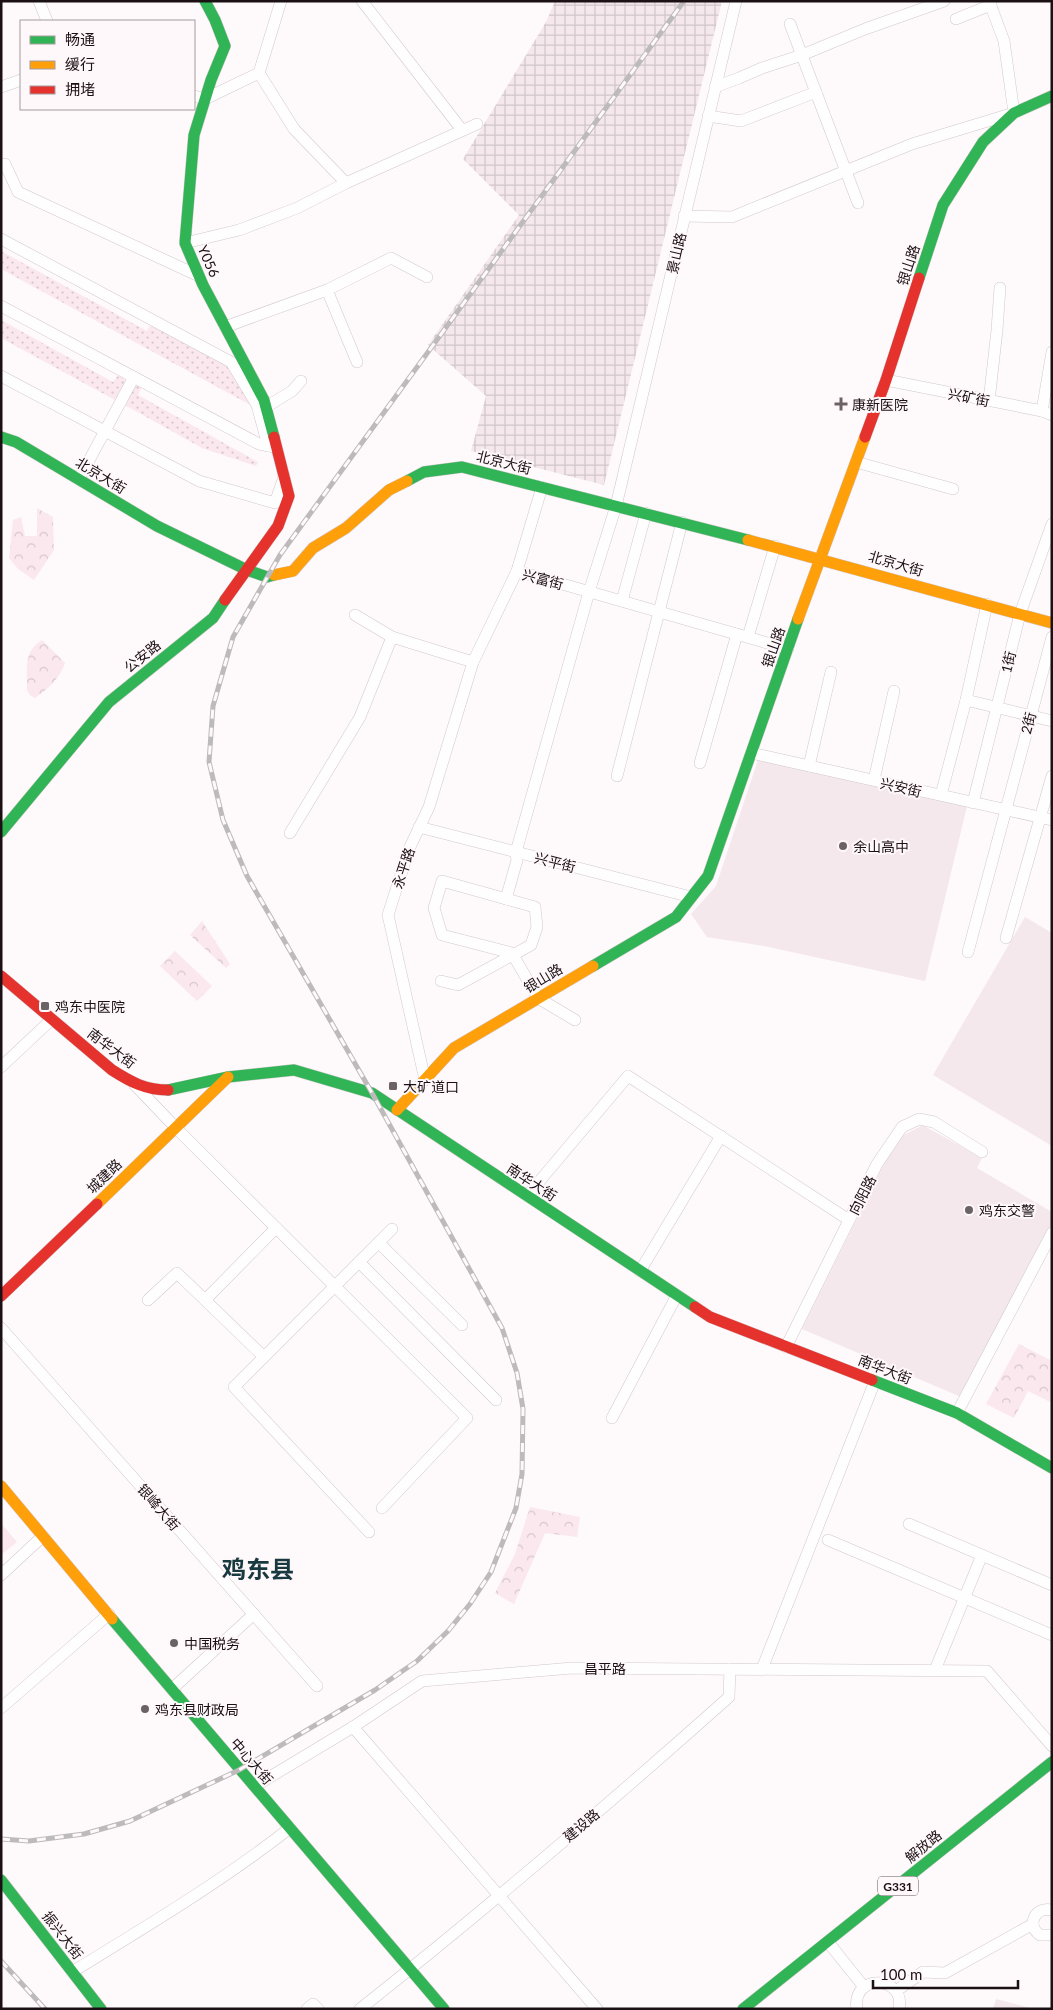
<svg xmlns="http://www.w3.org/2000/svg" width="1053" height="2010" viewBox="0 0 1053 2010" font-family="Lato,'Noto Sans SC',sans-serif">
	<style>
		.built { fill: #f4e8ec }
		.industrial { fill: url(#industrial-grid) }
		.grass { fill: url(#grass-dots) }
		.forest { fill: url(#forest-crowns) }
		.pitch { fill: #fbe8ef }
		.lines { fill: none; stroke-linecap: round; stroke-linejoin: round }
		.street-casing { stroke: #d1c9cc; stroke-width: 12 }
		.fast-casing { stroke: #d1c9cc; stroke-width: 12 }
		.slow-casing { stroke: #d1c9cc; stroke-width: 12 }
		.jam-casing { stroke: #d1c9cc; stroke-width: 12 }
		.street { stroke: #fffefe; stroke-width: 11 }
		.fast { stroke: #30b455; stroke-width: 11 }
		.slow { stroke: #ff9f0a; stroke-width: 11 }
		.jam { stroke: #e5322d; stroke-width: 11 }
		.rail-casing { stroke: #bdbabb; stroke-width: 5 }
		.rail { stroke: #fff8fa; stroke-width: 3; stroke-dasharray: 9; stroke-linecap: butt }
		.poi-dot { fill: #6a6265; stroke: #fff8fa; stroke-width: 2 }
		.labels { text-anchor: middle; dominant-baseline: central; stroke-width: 4; stroke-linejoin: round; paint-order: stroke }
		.shield { fill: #fff8fa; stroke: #5f5659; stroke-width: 1 }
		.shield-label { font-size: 12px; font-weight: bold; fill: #1b1014 }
		.street-label { font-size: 14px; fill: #1b1014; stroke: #fff8fa }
		.poi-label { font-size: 14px; fill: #1b1014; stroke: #fff8fa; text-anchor: start }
		.town-label { font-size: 24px; font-weight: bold; fill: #183940; stroke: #fff8fa }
	</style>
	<defs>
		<pattern id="industrial-grid" width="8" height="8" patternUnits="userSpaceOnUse" patternTransform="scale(1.25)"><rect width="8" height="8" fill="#f4e8ec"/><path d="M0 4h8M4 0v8" fill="none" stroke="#d1c6ca"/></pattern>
		<pattern id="grass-dots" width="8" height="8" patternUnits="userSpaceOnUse" patternTransform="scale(1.25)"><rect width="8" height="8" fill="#fbe8ef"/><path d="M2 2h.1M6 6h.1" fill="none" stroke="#d7c6cc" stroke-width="1.8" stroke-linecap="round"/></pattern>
		<pattern id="forest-crowns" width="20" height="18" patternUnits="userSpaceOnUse" patternTransform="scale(1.25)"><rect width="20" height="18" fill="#fbe8ef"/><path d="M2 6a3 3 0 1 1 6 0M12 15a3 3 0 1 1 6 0" fill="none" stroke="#d7c6cc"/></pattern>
	</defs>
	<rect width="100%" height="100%" fill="#fef9fb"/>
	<g class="built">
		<polygon points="758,760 967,806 925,981 764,946 707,937 691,914 716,886"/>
		<polygon points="1025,917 1052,933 1052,1146 933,1075"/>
		<polygon points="921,1126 926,1127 982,1158 977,1168 1052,1212 1052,1224 961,1397 802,1329 891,1150 902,1136"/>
		<polygon points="996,1999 1034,2009 993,2009"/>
	</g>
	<polygon class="industrial" points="555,1 722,1 604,485 471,451 486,396 428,345 519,215 463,159 546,22"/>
	<g class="grass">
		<polygon points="1,251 147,331 152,323 229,365 254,407 1,269"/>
		<polygon points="1,320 113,382 119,374 124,377 125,382 115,400 1,338"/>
		<polygon points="135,386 142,386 138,395 258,462 256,466 202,448 125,405"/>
	</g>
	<g class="forest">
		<polygon points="37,508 53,517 54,550 34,580 18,569 9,558 13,520 21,517 25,536 37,536"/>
		<path d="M42,640L65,663C60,678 48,689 35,698L30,695L27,690C28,669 22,653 42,640Z"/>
		<polygon points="202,921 230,964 226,968 190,935"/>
		<polygon points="175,951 212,986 197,1001 160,966"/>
		<polygon points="1019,1344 1052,1361 1052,1403 1028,1391 1014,1418 986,1404"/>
		<polygon points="530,1507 580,1517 577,1537 545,1533 514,1604 495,1593 515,1554"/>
	</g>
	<polygon class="pitch" points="1,1523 17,1542 1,1555"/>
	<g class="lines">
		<g class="street-casing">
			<g id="street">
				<polyline points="39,1 47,21"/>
				<polyline points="362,1 462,130"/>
				<polyline points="956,19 991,5"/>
				<polyline points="790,24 858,203"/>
				<polyline points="259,73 281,1"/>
				<polyline points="1,87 21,80"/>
				<polyline points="715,87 739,78 762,68 802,55 865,29 944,1"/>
				<polyline points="194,96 205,99 259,73 294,129 346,183"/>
				<polyline points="708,116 741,121 816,92"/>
				<polyline points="1,166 5,164 18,192 199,276"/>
				<polyline points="684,216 732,217 912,144 1014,113 1004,41 989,1"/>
				<polyline points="1,239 231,362 257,405 268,446"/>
				<polyline points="185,243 239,230 297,208 346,183 477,124"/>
				<polyline points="327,290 357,362"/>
				<polyline points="1,306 259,444 275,447"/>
				<polyline points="225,327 327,290 391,258 427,277"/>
				<polyline points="1,376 199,481 275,503 284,477"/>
				<polyline points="886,380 1042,411 1052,415"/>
				<polyline points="989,401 997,330 1000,288"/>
				<polyline points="266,407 292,391 301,381"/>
				<polyline points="1042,411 1052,352"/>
				<polyline points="856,462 953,489"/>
				<polyline points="79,479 134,377"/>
				<polyline points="517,571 542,487"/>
				<polyline points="622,601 646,513"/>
				<polyline points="355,615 392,637 473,662 517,571 788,649"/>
				<polyline points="748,637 775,546"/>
				<polyline points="966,700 1052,721"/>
				<polyline points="751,753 1052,820"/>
				<polyline points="700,763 737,634"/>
				<polyline points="809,766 831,672"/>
				<polyline points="617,776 682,522"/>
				<polyline points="874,780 894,691"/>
				<polyline points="941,795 966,700 987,604"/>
				<polyline points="973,803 1020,614 1052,524"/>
				<polyline points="419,827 691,897"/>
				<polyline points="290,833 360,717 392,637"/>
				<polyline points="506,899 517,860 516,852 589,592 616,506 736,1"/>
				<polyline points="1006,938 1052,776"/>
				<polyline points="968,952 1052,637"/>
				<polyline points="441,981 458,985 531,945 537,927 535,907 442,881 434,908 442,935 512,953 513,955 538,998 575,1020"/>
				<polyline points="1,1067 51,1020"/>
				<polyline points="425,1080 388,915 409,849 429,807 473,662"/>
				<polyline points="134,1084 176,1128 467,1418 382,1508"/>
				<polyline points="527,1196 628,1076 849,1220"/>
				<polyline points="379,1243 462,1325"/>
				<polyline points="359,1262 496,1400"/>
				<polyline points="640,1271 721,1136"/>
				<polyline points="148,1300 177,1273 264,1357"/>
				<polyline points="205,1300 276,1228"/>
				<polyline points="1,1328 317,1686"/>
				<polyline points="786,1347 877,1164 902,1127 919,1119 934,1122 982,1152"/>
				<polyline points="957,1413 1052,1233"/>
				<polyline points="612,1418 677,1295"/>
				<polyline points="909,1524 1052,1585"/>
				<polyline points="369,1532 234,1387 392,1229"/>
				<polyline points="828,1540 1052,1635"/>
				<polyline points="1,1575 43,1536"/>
				<polyline points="762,1669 875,1381"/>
				<polyline points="935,1670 982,1555"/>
				<polyline points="172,1689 254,1614"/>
				<polyline points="1,1708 109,1614"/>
				<polyline points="353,1727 597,2009"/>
				<polyline points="255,1786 353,1727 422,1681 572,1668 987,1671 1052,1746"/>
				<path d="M1052,1910C1035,1906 1026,1925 1040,1935H1052"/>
				<polyline points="828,1942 864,1987"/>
				<path d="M72,1972C147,1926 221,1882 290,1828"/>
				<polyline points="896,1991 923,1972 945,1973 1033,1924"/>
				<polyline points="307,2009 313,2004 318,2009"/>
				<path d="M360,2009C486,1909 609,1804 729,1697L730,1669"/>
				<path d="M857,2009C851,1973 906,1975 899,2009"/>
			</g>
		</g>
		<g class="fast-casing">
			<g id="fast">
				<polyline points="205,1 215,20 225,46 211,80 194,135 185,243 203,285 264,400 274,437"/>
				<polyline points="919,278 943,205 983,142 1014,113 1052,96"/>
				<polyline points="1,437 16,442 157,526 247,570 267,577 274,575"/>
				<polyline points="407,481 424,472 462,467 748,540"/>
				<polyline points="1,832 109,702 213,618 225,600"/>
				<polyline points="593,966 676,917 708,876 798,619"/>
				<polyline points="168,1090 228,1077 294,1070 372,1093 695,1307"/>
				<polyline points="872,1380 957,1413 1052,1468"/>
				<polyline points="112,1619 444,2009"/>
				<polyline points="1,1880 101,2009"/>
				<polyline points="743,2009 1052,1762"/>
			</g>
		</g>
		<g class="slow-casing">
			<g id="slow">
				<polyline points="748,540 1052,623"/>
				<polyline points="274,575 293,571 313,548 346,528 389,490 407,481"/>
				<polyline points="798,619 865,437"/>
				<polyline points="397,1110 454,1048 593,966"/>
				<polyline points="97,1204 228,1077"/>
				<polyline points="1,1486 112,1619"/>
			</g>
		</g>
		<g class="jam-casing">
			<g id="jam">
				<polyline points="865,437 886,380 919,278"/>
				<polyline points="225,600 278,526 289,496 274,437"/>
				<path d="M1,976L112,1070C131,1082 145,1090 168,1090"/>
				<polyline points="1,1296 97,1204"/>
				<polyline points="695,1307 710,1317 872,1380"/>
			</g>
		</g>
		<use href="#street" class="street"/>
		<use href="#fast" class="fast"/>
		<use href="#slow" class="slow"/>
		<use href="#jam" class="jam"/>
		<g class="rail-casing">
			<g id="rail">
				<polyline points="1,1839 29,1841 84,1834 130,1821 239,1770 375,1690 417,1661 448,1631 470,1604 491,1572 516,1508 522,1474 523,1409 517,1373 502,1328 372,1093 247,876 223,820 209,762 213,706 233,637 280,555 684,1"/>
				<polyline points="1,1961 45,2009"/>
			</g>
		</g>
		<use href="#rail" class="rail"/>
	</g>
	<g class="poi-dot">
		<path d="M838.5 396.5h5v5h5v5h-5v5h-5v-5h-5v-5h5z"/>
		<circle cx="843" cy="846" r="5"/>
		<rect x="40" y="1001" width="10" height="10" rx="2.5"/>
		<rect x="388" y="1081" width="10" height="10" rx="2.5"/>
		<circle cx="969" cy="1210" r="5"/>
		<circle cx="174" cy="1643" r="5"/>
		<circle cx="145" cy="1709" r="5"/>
	</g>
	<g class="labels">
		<rect class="shield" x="878" y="1876.5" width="40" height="19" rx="4"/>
		<g class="shield-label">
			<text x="898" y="1886">G331</text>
		</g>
		<g class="street-label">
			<text transform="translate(676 253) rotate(-77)">景山路</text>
			<text transform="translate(209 261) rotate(66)">Y056</text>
			<text transform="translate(908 265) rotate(-72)">银山路</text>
			<text transform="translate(969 397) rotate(11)">兴矿街</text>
			<text transform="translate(504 462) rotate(14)">北京大街</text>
			<text transform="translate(101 475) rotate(31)">北京大街</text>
			<text transform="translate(896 563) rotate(16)">北京大街</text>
			<text transform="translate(543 579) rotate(15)">兴富街</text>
			<text transform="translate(773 647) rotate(-71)">银山路</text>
			<text transform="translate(142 656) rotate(-39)">公安路</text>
			<text transform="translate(1008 662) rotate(-76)">1街</text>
			<text transform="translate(1028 723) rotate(-75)">2街</text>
			<text transform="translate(901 787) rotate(13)">兴安街</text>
			<text transform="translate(555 862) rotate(14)">兴平街</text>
			<text transform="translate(403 868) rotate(-72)">永平路</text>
			<text transform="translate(543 978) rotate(-31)">银山路</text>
			<text transform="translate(112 1048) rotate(37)">南华大街</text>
			<text transform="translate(104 1176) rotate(-44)">城建路</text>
			<text transform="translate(532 1182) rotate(33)">南华大街</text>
			<text transform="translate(862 1195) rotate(-63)">向阳路</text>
			<text transform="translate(885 1369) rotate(21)">南华大街</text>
			<text transform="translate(159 1507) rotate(49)">银峰大街</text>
			<text x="605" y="1668">昌平路</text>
			<text transform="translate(252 1761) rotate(49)">中心大街</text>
			<text transform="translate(581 1825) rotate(-40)">建设路</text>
			<text transform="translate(923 1846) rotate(-39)">解放路</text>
			<text transform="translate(63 1935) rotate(52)">振兴大街</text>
		</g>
		<g class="poi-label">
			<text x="852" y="404">康新医院</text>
			<text x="853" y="846">余山高中</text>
			<text x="55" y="1006">鸡东中医院</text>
			<text x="403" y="1086">大矿道口</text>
			<text x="979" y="1210">鸡东交警</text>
			<text x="184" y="1643">中国税务</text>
			<text x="155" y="1709">鸡东县财政局</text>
		</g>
		<g class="town-label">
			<text x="258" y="1568">鸡东县</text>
		</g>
	</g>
	<rect width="1053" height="2010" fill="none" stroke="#1b1014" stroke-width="5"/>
	<rect x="20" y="20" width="175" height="90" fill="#fff8fa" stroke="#a49b9e"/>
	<rect x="30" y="36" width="25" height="8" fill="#30b455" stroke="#a49b9e"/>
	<text x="65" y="45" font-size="15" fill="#1b1014">畅通</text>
	<rect x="30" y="61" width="25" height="8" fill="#ff9f0a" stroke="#a49b9e"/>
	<text x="65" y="70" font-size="15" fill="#1b1014">缓行</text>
	<rect x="30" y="86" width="25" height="8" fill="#e5322d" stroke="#a49b9e"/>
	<text x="65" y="95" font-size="15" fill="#1b1014">拥堵</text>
	<path d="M873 1980v8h145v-8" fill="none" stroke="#1b1014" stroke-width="2.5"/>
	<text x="880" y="1980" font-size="15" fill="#1b1014" stroke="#fff8fa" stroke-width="4" paint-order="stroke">100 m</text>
</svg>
